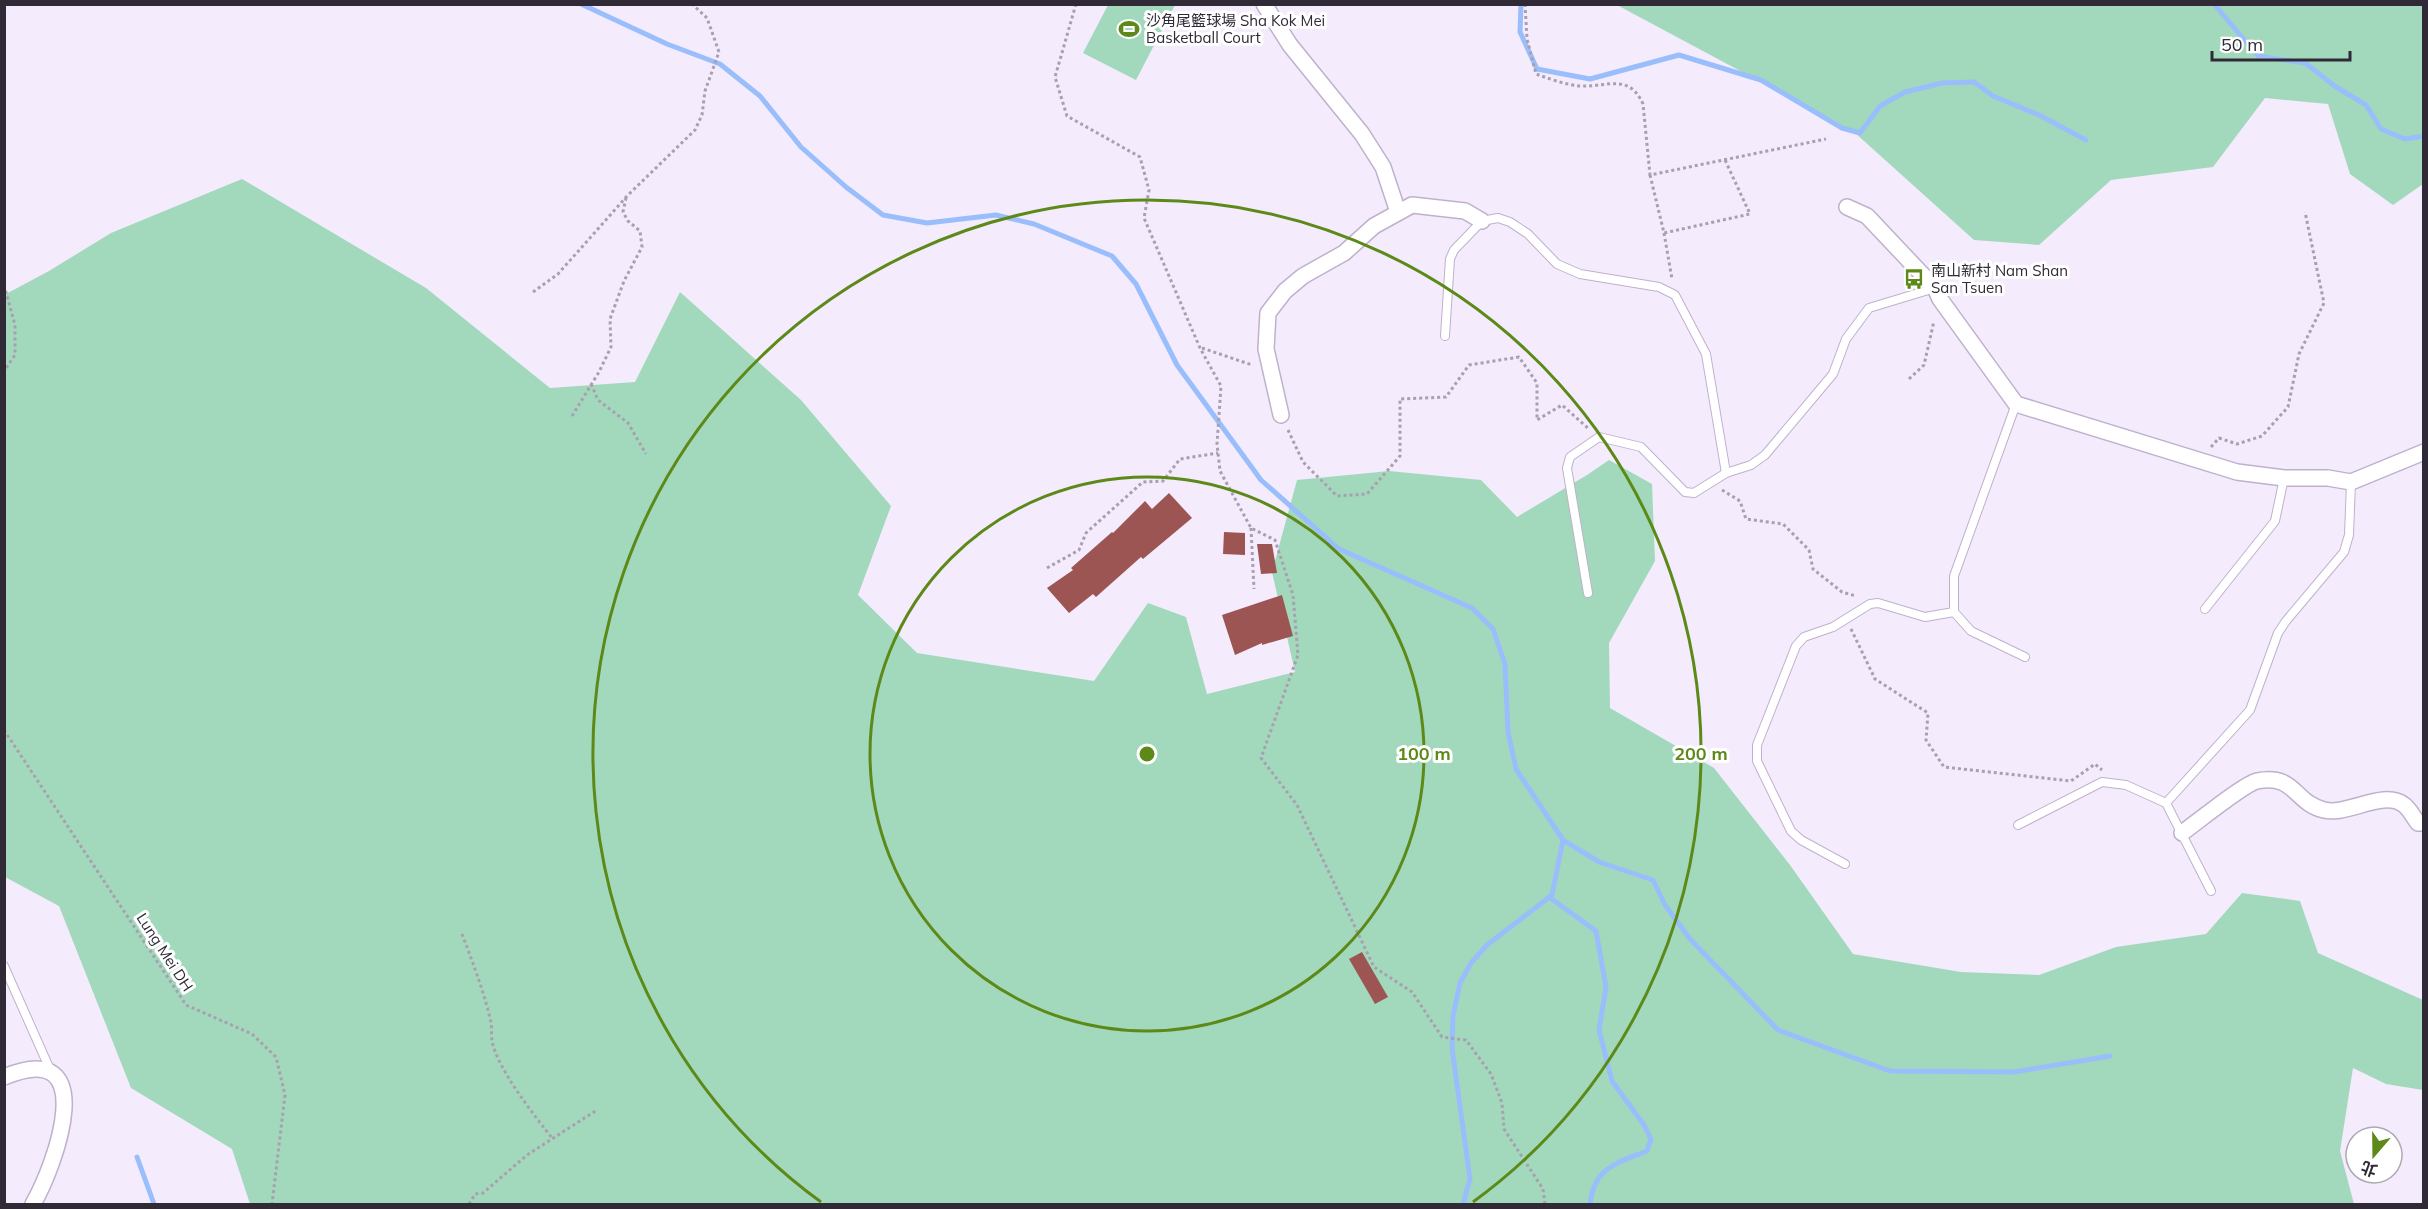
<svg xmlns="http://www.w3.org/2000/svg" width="2428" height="1209" viewBox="0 0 2428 1209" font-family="Mulish,'Noto Sans TC',sans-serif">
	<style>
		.green { fill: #a2d9bc }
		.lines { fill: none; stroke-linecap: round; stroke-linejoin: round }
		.stream { stroke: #9abefb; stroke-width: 5 }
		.building { fill: #9d5553 }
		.lane-casing { stroke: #bfb1cd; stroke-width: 10 }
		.street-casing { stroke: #bfb1cd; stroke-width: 18 }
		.path { stroke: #a8a0b0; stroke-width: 3; stroke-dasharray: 3 3; stroke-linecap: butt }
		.lane { stroke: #fff; stroke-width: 8 }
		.street { stroke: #fff; stroke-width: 15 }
		.ring { fill: none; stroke: #5d8918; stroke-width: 3 }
		.labels { text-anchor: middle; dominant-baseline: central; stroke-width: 6; stroke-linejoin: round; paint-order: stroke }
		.poi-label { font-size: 15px; fill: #302a36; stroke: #fff; text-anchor: start }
		.street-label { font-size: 15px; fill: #302a36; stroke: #fff }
		.centre { fill: #5d8918; stroke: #fff; stroke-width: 3 }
		.ring-label { font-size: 18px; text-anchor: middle; font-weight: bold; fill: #5d8918; stroke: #fff; stroke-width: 6; stroke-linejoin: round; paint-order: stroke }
	</style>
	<rect width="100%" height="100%" fill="#f4ebfd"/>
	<g class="green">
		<polygon points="1173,5 1175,5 1136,80 1083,53 1108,5"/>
		<polygon points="1617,5 2423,5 2423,184 2393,205 2350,174 2328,104 2265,98 2213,167 2111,180 2039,245 1974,240 1854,132"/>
		<polygon points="242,179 426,288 550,388 635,382 680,292 801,400 891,506 858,595 917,653 1094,681 1148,603 1186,617 1207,694 1295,672 1272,572 1297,480 1389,471 1481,480 1517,517 1587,475 1609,460 1652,484 1655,561 1609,643 1610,708 1714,768 1790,865 1853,954 1961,972 2039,975 2116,947 2206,934 2242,893 2300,901 2318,953 2423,1000 2423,1090 2386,1084 2353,1068 2340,1151 2354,1204 250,1204 232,1149 131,1088 59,906 5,877 4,295 49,271 111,233"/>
	</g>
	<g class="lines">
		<g class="stream">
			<polyline points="581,4 667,44 720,64 760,96 801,147 846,187 883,215 927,223 996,215 1034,224 1112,256 1136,284 1177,365 1261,480 1339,549 1472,608 1493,629 1505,664 1508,732 1516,769 1563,840 1599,862 1653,880 1665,905 1690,939 1778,1030 1890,1071 2014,1072 2110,1056"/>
			<polyline points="1521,4 1520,32 1537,69 1590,79 1679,55 1761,80 1842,128 1860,133 1880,106 1905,92 1942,83 1974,82 1993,96 2039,115 2086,140"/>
			<polyline points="2214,4 2258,56 2305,63 2336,87 2366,105 2381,129 2405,139 2424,136"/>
			<path d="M1549,897L1596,931L1606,987L1599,1030L1612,1081L1644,1125L1651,1139L1647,1151C1617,1163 1594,1167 1590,1204"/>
			<polyline points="137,1157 154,1204"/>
			<polyline points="1463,1204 1470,1179 1452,1048 1453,1016 1460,983 1471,963 1487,945 1552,895 1563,840"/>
		</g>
	</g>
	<g class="building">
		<polygon points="1169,493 1192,518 1143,559 1141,557 1096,597 1093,594 1069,613 1047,588 1073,570 1071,568 1112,532 1113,533 1145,501 1152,509"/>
		<polygon points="1224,532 1245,533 1245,555 1223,554"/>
		<polygon points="1257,544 1272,544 1277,573 1261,574"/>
		<polygon points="1282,595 1293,636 1262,645 1262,643 1235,655 1222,615"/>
		<polygon points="1362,952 1388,997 1375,1004 1349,959"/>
	</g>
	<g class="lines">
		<g class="lane-casing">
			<g id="lane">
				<polyline points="1445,336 1450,259 1454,250 1482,221 1498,218 1510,222 1528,234 1557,264 1580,274 1659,287 1675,295 1706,354 1726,473 1751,465 1765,455 1833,374 1846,339 1869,308 1935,288"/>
				<polyline points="2016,404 1954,576 1954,612 1971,631 2025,657"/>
				<polyline points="1588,593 1567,468 1570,457 1599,437 1641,447 1685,492 1694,493 1726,473"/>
				<polyline points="2205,609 2275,521 2284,478"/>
				<polyline points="2018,825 2102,782 2126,785 2166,803"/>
				<polyline points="1845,864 1801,840 1791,831 1757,761 1757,745 1796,646 1804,637 1833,627 1870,604 1878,603 1925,617 1954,612"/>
				<polyline points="2211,891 2166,803 2250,710 2278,633 2286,621 2344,552 2349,535 2351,482"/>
				<polyline points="4,966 52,1074"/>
			</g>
		</g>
		<g class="street-casing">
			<g id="street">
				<polyline points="1264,4 1290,45 1362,134 1383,167 1398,212"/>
				<polyline points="1847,207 1867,216 1935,288 1940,299 2016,404 2237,472 2284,478 2328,478 2351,482 2424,452"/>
				<polyline points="1281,415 1266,349 1268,313 1285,291 1303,276 1344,253 1374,226 1412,205 1465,211 1482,221"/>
				<path d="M2182,833C2196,823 2244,784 2257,781C2295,773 2294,803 2324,810C2347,816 2384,789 2404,805C2409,808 2414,818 2418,823H2424"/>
				<path d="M4,1077C102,1036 56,1164 33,1204"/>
			</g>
		</g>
		<g class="path">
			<polyline points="1076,4 1055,77 1067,116 1140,157 1149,190 1144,218 1200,348 1221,386 1217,444 1220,471 1251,528 1275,540 1293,595 1298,655 1261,758 1297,805 1374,967 1412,992 1442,1037 1466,1040 1491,1074 1502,1103 1504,1129 1543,1189 1545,1204"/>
			<path d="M1525,4L1527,39L1536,74C1550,79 1566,85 1581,86C1608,87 1629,73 1643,104L1650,175L1826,139"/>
			<polyline points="1650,175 1664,233 1750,214 1725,160"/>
			<polyline points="1664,233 1672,279"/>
			<polyline points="4,285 15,325 15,355 4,371"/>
			<polyline points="533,292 558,274 627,196 695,130 702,115 705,91 719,52 707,18 692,4"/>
			<polyline points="1202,348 1252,365"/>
			<polyline points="1909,379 1924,365 1934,321"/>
			<polyline points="591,384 598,400 628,423 646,454"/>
			<polyline points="572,416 599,372 611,347 610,319 624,281 642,247 640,231 628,221 623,212 626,198"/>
			<polyline points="1288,430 1303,462 1337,496 1367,494 1400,456 1400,399 1446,397 1469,365 1519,357 1537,383 1537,420 1562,405 1589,429"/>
			<polyline points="2211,447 2219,438 2237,444 2262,436 2288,407 2299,354 2324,303 2305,212"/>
			<polyline points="1722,490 1740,501 1746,519 1783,524 1809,550 1813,569 1842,592 1856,596"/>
			<polyline points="1251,528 1254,589"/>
			<polyline points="1047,568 1079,550 1086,533 1143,482 1163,481 1180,459 1218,453"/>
			<polyline points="1851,629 1875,679 1928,713 1926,740 1944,767 2071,781 2095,764 2102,770"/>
			<polyline points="4,730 186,1005 252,1034 276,1057 285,1095 272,1204"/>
			<path d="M462,934C473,963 484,992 491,1022C492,1028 491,1035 492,1041C497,1068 535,1117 553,1139"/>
			<polyline points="469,1204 475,1194 483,1193 527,1155 597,1110"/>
		</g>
		<use href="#lane" class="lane"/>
		<use href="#street" class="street"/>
	</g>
	<g class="ring">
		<circle cx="1147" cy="754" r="277"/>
		<path d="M821 1202A554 554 0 1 1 1473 1202"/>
	</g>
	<defs>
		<g id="stadium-bare" transform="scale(1.62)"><path d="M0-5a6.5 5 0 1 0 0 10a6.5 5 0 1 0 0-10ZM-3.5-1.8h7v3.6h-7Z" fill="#5d8918" stroke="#fff" stroke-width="2.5" paint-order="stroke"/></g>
		<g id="bus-bare" transform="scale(1.62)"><path d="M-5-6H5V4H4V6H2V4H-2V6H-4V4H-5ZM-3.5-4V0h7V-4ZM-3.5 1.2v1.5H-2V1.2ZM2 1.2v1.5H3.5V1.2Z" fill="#5d8918" stroke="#fff" stroke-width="2.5" paint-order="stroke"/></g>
	</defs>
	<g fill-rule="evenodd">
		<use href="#stadium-bare" x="1129" y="29"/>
		<use href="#bus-bare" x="1914" y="279"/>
	</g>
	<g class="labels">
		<g class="poi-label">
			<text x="1146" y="20">沙角尾籃球場 Sha Kok Mei<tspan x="1146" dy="17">Basketball Court</tspan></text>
			<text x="1931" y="270">南山新村 Nam Shan<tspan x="1931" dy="17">San Tsuen</tspan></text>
		</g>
		<g class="street-label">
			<text transform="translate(165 952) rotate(57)">Lung Mei DH</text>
		</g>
	</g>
	<circle cx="1147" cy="754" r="9" class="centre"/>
	<g class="ring-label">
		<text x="1424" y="760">100 m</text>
		<text x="1701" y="760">200 m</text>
	</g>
	<rect width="2428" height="1209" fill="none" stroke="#302a36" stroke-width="12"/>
	<g transform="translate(2374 1155) rotate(200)"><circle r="28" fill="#ffffff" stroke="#acaaaf" stroke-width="1.5"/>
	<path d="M0-4.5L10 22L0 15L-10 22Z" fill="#5d8918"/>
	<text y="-9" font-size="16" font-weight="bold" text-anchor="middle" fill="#302a36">北</text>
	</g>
	<path d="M2212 51v9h138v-9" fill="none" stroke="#302a36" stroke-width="3"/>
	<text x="2221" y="51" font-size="18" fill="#302a36" stroke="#ffffff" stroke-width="4.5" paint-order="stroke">50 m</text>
</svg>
